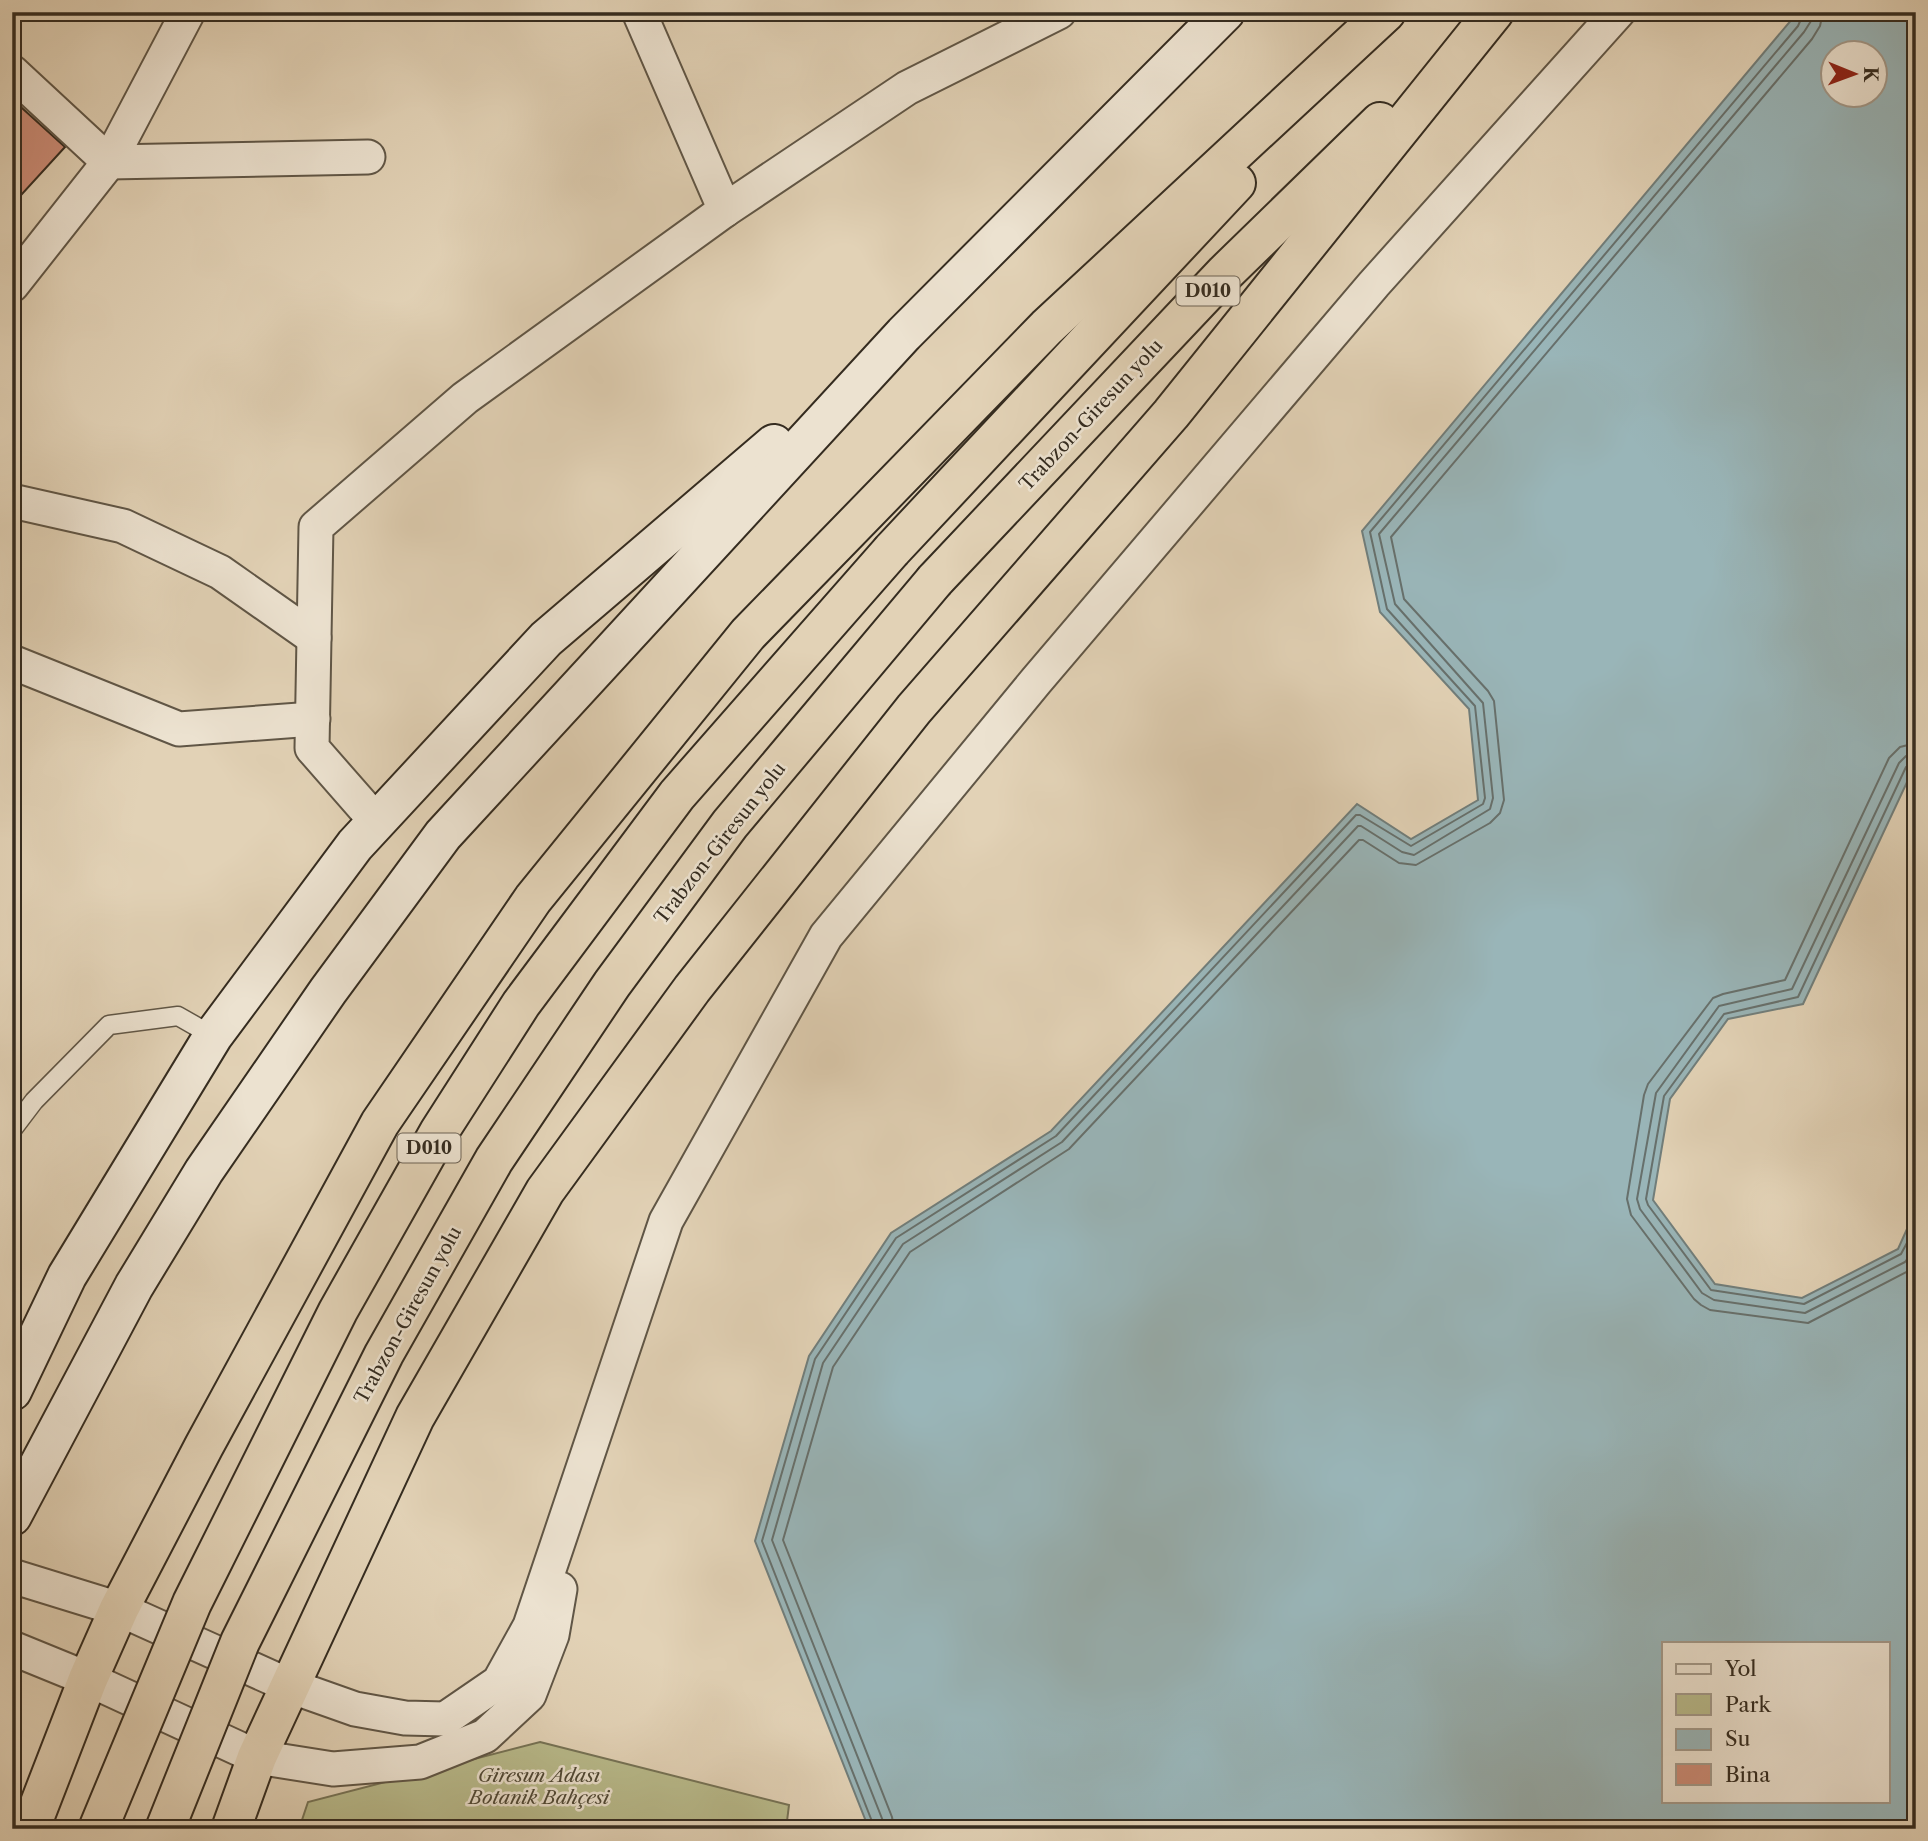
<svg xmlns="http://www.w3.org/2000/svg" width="1928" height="1841" viewBox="0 0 1928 1841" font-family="'Libre Caslon Text',serif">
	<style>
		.green { fill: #b8ba8b; stroke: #767356; stroke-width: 2 }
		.water { fill: #99b5b8; stroke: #717e7b; stroke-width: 2; fill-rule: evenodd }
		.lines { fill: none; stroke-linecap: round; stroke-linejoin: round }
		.shore { stroke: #67706c; stroke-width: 2 }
		.building { fill: #cc8c77; stroke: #352c20; stroke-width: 2 }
		.service-casing { stroke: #605646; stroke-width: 21 }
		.minor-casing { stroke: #605646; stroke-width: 37 }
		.secondary-casing { stroke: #352c20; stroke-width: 42 }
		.trunk-casing { stroke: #352c20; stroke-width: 42 }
		.service { stroke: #ece2d0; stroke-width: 18 }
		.minor { stroke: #ece2d0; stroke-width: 33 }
		.secondary { stroke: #ece2d0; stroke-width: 38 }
		.trunk { stroke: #e2d2b6; stroke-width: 38 }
		.trunk-bridge-casing { stroke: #352c20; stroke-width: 42; stroke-linecap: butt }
		.trunk-bridge { stroke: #e2d2b6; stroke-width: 38 }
		.labels { text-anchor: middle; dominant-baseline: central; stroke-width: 5; stroke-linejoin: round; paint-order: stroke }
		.shield { fill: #ece2d0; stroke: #6c6355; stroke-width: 2 }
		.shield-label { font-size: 18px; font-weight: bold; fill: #352c20 }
		.street-label { font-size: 19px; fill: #352c20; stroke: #ece2d0 }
		.park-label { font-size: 19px; font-style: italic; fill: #4f4835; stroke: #ece2d0 }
	</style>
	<rect width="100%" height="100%" fill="#e2d2b6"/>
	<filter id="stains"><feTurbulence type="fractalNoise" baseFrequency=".00286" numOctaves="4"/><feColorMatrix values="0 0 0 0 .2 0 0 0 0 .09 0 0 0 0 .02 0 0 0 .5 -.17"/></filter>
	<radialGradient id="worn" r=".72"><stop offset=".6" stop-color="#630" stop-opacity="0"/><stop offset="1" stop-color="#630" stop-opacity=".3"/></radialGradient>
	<polygon class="green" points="540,1742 789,1805 786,1829 299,1829 308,1802"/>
	<path class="water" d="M1798,12H1916V763L1803,1004L1728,1019L1670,1099L1653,1200L1715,1284L1802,1298L1898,1249L1916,1209V1829H869L755,1541L809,1356L891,1233L1051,1131L1357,804L1411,839L1478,800L1469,709L1380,612L1362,531ZM1834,52H1876V94H1834ZM1664,1643H1888V1801H1664Z"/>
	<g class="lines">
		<g class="shore">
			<polyline points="1916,743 1900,747 1889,758 1785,980 1723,994 1713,998 1648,1084 1644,1095 1627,1199 1631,1215 1694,1299 1701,1305 1710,1310 1808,1323 1916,1267"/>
			<polyline points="1916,754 1906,756 1899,763 1792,989 1719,1006 1656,1093 1637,1199 1640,1209 1702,1293 1714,1300 1805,1313 1905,1262 1916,1247"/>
			<polyline points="1916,763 1911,763 1906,767 1798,997 1724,1014 1664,1096 1646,1199 1648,1205 1711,1290 1804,1304 1901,1254 1916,1226"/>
			<polyline points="875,1829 762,1541 815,1359 896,1238 1056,1136 1356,815 1360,815 1411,846 1483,804 1485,798 1475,706 1387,609 1370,532 1798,26 1804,12"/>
			<polyline points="884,1829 883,1821 772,1540 823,1363 903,1244 1062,1142 1358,826 1361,826 1402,852 1414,855 1490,809 1493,798 1483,703 1395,604 1379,534 1804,32 1811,21 1812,12"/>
			<polyline points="894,1829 892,1817 783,1540 833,1367 910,1252 1069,1149 1359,840 1363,840 1399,863 1416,865 1490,823 1500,813 1504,800 1494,701 1488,691 1404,599 1391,537 1812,39 1820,26 1823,12"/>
		</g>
	</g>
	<polygon class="building" points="12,99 65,147 12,205"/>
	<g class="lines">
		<g class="service-casing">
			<polyline id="service" points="12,1130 34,1101 109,1025 178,1016 213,1036"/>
		</g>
		<g class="minor-casing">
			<g id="minor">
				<polyline points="639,12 725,210"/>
				<polyline points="12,72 109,162 368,157"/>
				<polyline points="12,285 109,162 188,12"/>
				<polyline points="12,501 123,526 220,572 314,638"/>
				<polyline points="12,662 179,729 313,719"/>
				<polyline points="376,821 312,748 316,527 465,398 725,210 907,88 1059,12"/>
				<polyline points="12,1576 119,1609 290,1686 355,1709 405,1718 445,1719 499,1682 530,1626 666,1221 826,936 1036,681 1374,284 1618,12"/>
				<polyline points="12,1648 88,1679 257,1757 333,1769 420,1762 485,1736 529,1695 552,1635 560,1589"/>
			</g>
		</g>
		<g class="secondary-casing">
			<g id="secondary">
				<polyline points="12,1391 67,1276 213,1036 355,845 546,639 774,444"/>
				<polyline points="12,1516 134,1286 204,1171 328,991 443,835 904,334 1225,12"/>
			</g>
		</g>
		<g class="trunk-casing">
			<g id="trunk">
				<polyline points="892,550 1236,183"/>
				<polyline points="935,580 1225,273 1380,122"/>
				<polyline points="30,1829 88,1679 119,1609 204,1446 380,1123 533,899 748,634 1047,327 1386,12"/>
				<polyline points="231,1829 257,1757 415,1417 545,1191 692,989 914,709 1171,414 1494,12"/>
			</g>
		</g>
		<use href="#service" class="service"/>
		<use href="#minor" class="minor"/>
		<use href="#secondary" class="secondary"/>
		<use href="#trunk" class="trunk"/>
		<g class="trunk-bridge-casing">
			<g id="trunk-bridge">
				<polyline points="98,1829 192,1603 338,1311 439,1132 521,1004 677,795 892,550"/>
				<polyline points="165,1829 240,1642 384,1354 494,1160 612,984 730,824 935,580"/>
			</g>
		</g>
		<use href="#trunk-bridge" class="trunk-bridge"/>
	</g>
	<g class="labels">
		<g class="shield">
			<rect x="1176.5" y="276.5" width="63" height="29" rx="5"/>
			<rect x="397.5" y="1133.5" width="63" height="29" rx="5"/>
		</g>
		<g class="shield-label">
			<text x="1208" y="291">D010</text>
			<text x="429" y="1148">D010</text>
		</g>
		<g class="street-label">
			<text transform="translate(1091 415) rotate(-47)">Trabzon-Giresun yolu</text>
			<text transform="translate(720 843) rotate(-52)">Trabzon-Giresun yolu</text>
			<text transform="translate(408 1315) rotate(-61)">Trabzon-Giresun yolu</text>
		</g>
		<g class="park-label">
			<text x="539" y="1775">Giresun Adası<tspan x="539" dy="22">Botanik Bahçesi</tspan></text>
		</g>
	</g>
	<rect width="1928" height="1841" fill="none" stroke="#e2d2b6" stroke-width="42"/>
	<rect x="14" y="14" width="1900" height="1813" fill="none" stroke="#352c20" stroke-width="3.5"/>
	<rect x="21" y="21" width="1886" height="1799" fill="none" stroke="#352c20" stroke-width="2"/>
	<rect x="1662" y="1642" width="228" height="161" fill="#ece2d0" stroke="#a3998a" stroke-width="2"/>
	<rect x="1676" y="1664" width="35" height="10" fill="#ece2d0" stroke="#a3998a" stroke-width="2"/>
	<text x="1725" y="1676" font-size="21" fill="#352c20">Yol</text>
	<rect x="1676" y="1694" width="35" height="21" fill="#b8ba8b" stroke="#a3998a" stroke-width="2"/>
	<text x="1725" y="1712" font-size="21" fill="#352c20">Park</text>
	<rect x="1676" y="1729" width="35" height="21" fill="#99b5b8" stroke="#a3998a" stroke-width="2"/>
	<text x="1725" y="1746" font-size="21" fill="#352c20">Su</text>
	<rect x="1676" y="1764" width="35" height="21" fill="#cc8c77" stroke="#a3998a" stroke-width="2"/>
	<text x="1725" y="1782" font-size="21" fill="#352c20">Bina</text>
	<g transform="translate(1854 74) rotate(91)"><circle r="33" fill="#ece2d0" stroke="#a3998a" stroke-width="2"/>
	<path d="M0-5L12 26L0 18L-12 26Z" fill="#8f2418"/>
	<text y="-10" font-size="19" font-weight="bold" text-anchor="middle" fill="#352c20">K</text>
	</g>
	<rect width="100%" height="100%" filter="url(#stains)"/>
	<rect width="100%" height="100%" fill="url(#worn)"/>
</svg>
